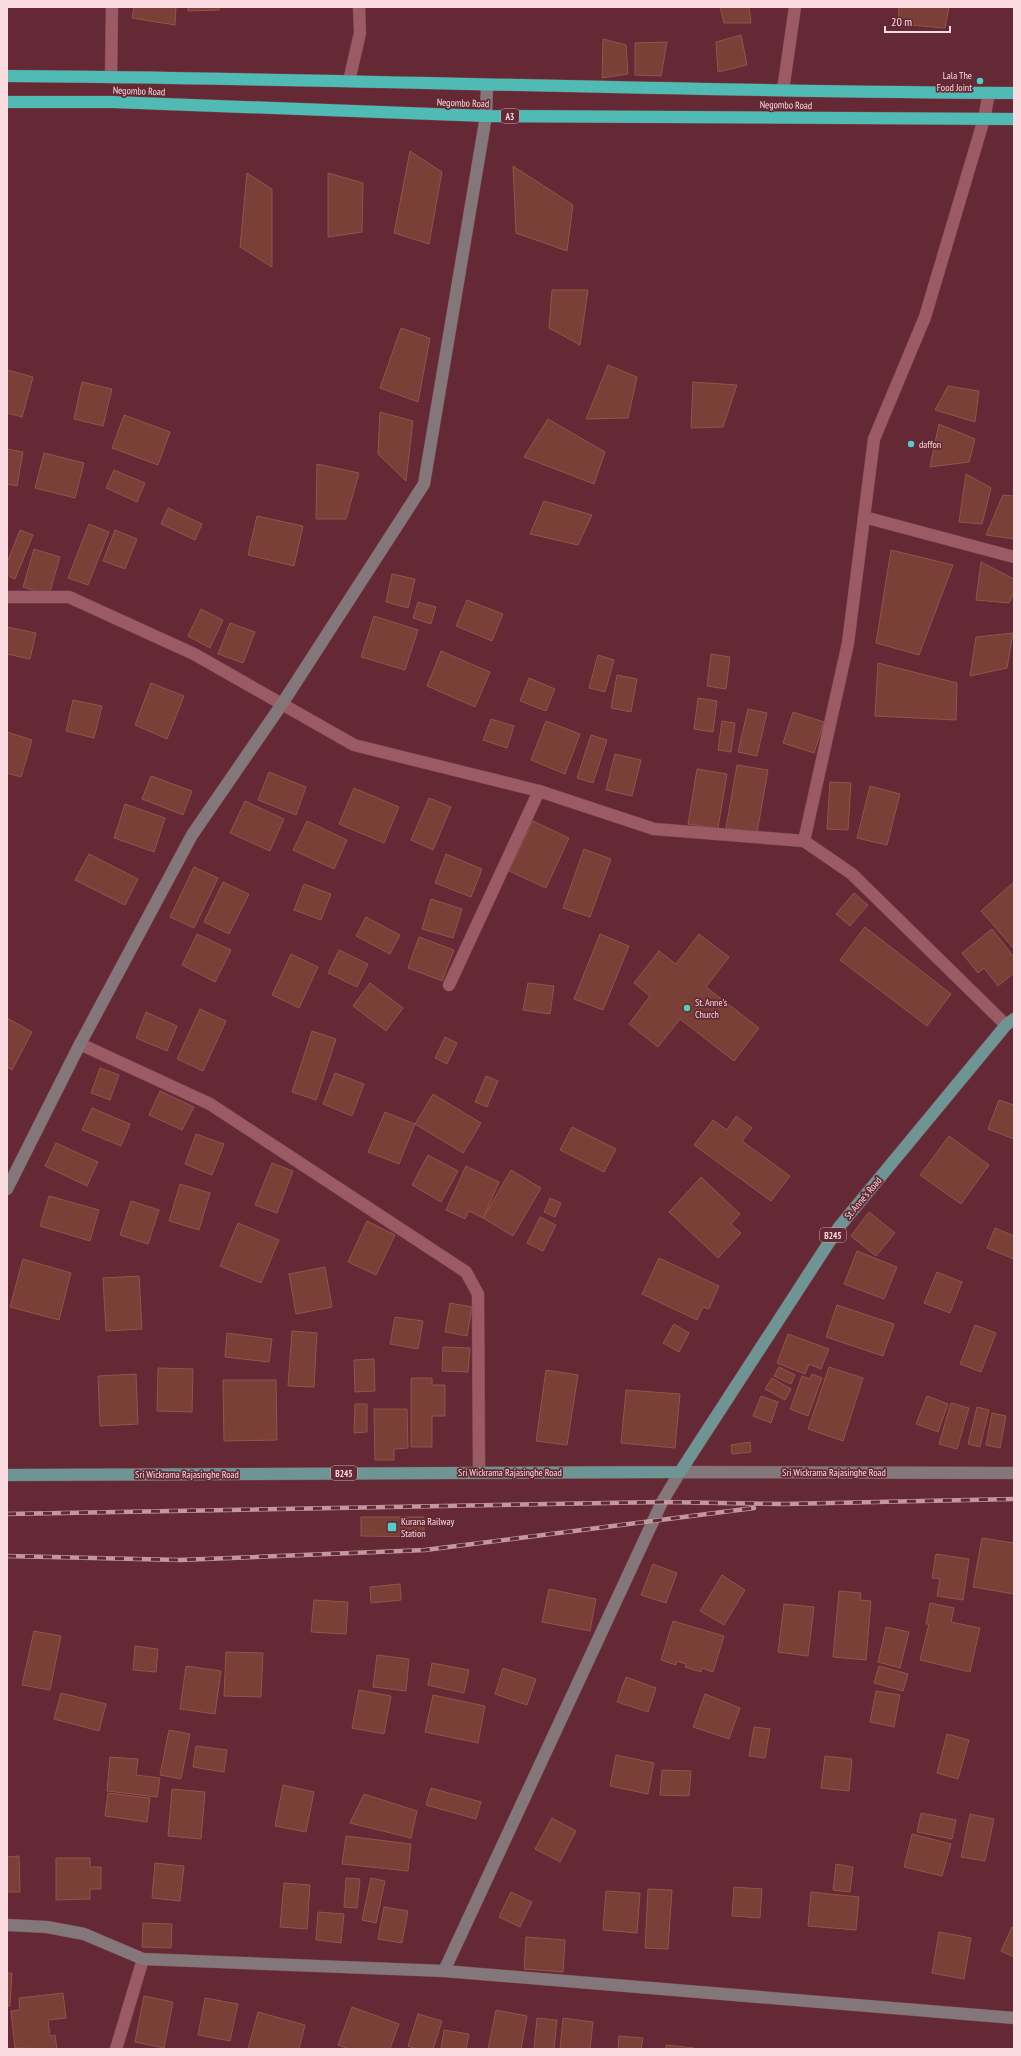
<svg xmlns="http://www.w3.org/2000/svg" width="1021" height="2056" viewBox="0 0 1021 2056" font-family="'PT Sans Narrow',sans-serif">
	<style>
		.building { fill: #7a3f36; stroke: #93544a }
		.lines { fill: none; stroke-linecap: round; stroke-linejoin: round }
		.street-casing { stroke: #784753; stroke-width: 13 }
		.secondary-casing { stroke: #784753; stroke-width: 13 }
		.primary-casing { stroke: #784753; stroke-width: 13 }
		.highway-casing { stroke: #784753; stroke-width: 13 }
		.street { stroke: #9b5a64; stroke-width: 12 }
		.secondary { stroke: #84777c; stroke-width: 12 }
		.primary { stroke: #6e9494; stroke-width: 12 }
		.highway { stroke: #50bab4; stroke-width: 12 }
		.rail-casing { stroke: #c1989e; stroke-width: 4.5 }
		.rail { stroke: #642934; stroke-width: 3; stroke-dasharray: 9; stroke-linecap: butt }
		.poi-dot { fill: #54cdc7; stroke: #642934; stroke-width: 1.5 }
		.labels { text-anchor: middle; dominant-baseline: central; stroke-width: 3.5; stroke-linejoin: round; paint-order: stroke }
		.shield { fill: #642934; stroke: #cda6ac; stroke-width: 1 }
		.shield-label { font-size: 9px; font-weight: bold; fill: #fadbdf }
		.poi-label { font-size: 10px; fill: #fadbdf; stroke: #642934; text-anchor: start }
		.street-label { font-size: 10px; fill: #fadbdf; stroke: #642934 }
	</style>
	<rect width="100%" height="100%" fill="#642934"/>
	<g class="building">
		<polygon points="134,7 176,7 175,25 132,18"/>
		<polygon points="188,7 219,7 219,10 188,11"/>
		<polygon points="720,7 749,7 751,23 724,23"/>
		<polygon points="899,7 949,7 945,28 898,24"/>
		<polygon points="741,35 747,65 718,72 716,42"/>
		<polygon points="603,39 626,45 628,74 602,78"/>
		<polygon points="667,42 661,76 635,75 635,43"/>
		<polygon points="410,151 442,172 429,244 394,233"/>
		<polygon points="513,166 573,205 567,251 516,233"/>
		<polygon points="247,173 272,189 272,267 240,247"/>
		<polygon points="328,173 363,183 362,232 328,237"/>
		<polygon points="552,290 588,290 580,345 549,328"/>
		<polygon points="401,328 430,338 418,402 380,388"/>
		<polygon points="608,365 637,377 628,418 586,419"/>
		<polygon points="7,370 33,377 22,417 7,413"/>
		<polygon points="82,382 112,389 103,426 74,419"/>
		<polygon points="693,382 737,385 723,427 691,428"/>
		<polygon points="948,386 979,391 975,422 935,410"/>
		<polygon points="380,412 413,421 406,481 378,454"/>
		<polygon points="124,415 170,432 158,465 112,448"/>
		<polygon points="548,419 605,452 594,484 524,457"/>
		<polygon points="939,424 975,439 969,462 930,467"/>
		<polygon points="7,449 23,452 17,486 7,484"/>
		<polygon points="44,453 84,463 75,498 35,488"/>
		<polygon points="317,464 359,473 346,519 316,519"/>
		<polygon points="114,470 145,483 137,502 106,488"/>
		<polygon points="966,474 991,488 982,524 959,522"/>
		<polygon points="1003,495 1014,496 1014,539 986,535"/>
		<polygon points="544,501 592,515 578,545 530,534"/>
		<polygon points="168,508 202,524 195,540 161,524"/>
		<polygon points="257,516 303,526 294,566 248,555"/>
		<polygon points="89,524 109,532 88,585 68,578"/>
		<polygon points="20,530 33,535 15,579 7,575 7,563"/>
		<polygon points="115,530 137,539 125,569 103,561"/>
		<polygon points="34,549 60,557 49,595 23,587"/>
		<polygon points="891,550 953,565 919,655 876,643"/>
		<polygon points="981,562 1014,579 1014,593 1009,603 976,600"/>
		<polygon points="392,574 415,579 408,608 386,602"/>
		<polygon points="467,600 503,614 492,641 456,626"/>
		<polygon points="418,602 436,607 431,624 413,618"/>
		<polygon points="201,609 223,620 210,648 188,636"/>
		<polygon points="374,616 418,630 405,670 361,657"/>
		<polygon points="230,623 255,632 243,663 218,654"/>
		<polygon points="7,627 36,633 30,659 7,654"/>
		<polygon points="1013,633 1007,668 970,676 976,637"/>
		<polygon points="441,651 490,672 475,707 427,686"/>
		<polygon points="711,654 730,657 726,689 707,686"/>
		<polygon points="598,655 614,660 605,692 589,688"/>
		<polygon points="878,663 957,683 956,720 875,716"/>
		<polygon points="617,675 637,679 631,712 611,708"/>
		<polygon points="529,678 555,689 546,711 520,701"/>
		<polygon points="151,683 184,696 167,739 135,725"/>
		<polygon points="698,698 717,701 713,732 694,729"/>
		<polygon points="73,700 102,706 94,738 66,731"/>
		<polygon points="748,709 767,713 757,756 738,752"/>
		<polygon points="793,712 824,722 814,753 783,743"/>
		<polygon points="491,719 514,726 507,748 483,740"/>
		<polygon points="546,721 580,734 565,774 531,760"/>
		<polygon points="722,721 735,723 731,752 718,750"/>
		<polygon points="7,732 32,740 21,777 7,773"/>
		<polygon points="591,735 607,740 593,783 577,778"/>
		<polygon points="615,754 641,760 632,796 606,790"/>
		<polygon points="737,765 768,770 757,833 726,828"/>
		<polygon points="697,769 727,774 718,828 688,824"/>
		<polygon points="269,772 306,787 296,815 258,800"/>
		<polygon points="151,776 192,791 183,815 142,799"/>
		<polygon points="830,782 851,783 848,830 827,829"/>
		<polygon points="870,786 900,794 887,845 857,838"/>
		<polygon points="354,788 399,807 384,843 339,824"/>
		<polygon points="429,798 451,807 433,850 411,840"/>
		<polygon points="245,801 284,819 270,851 230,833"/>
		<polygon points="125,804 165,818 154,852 114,838"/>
		<polygon points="307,821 347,840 334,869 293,850"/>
		<polygon points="533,821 569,838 546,888 509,871"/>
		<polygon points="584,849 611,859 590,917 563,908"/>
		<polygon points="89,854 138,879 125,905 75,880"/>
		<polygon points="446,854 482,869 471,897 435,883"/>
		<polygon points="194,867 218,878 194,928 170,917"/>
		<polygon points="223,882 249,894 229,934 204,922"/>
		<polygon points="1014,882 1014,949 981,911"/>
		<polygon points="304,884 331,894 321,920 294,910"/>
		<polygon points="854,893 868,905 850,926 836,914"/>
		<polygon points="431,899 462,909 453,938 422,929"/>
		<polygon points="366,917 400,935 390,954 356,936"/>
		<polygon points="865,927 951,994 927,1026 840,960"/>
		<polygon points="992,929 1014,957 1014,973 998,986 984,968 978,973 962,953"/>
		<polygon points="197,934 231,950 215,982 182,965"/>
		<polygon points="600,934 629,946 603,1010 574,999"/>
		<polygon points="699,934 729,957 706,987 759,1028 734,1061 680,1019 658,1047 629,1024 650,996 634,983 659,951 676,964"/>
		<polygon points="419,937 454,950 442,981 408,968"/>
		<polygon points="339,950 368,964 357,987 328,973"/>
		<polygon points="291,954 318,967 299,1008 272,995"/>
		<polygon points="370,983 403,1008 386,1031 353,1006"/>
		<polygon points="528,983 554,986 550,1014 523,1010"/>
		<polygon points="200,1009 226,1021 203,1071 177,1059"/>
		<polygon points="146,1012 177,1026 167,1051 136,1038"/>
		<polygon points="7,1018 32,1032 12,1070 7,1067"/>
		<polygon points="312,1031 336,1039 316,1100 292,1092"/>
		<polygon points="445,1037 457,1043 447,1064 435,1058"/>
		<polygon points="100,1068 119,1075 110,1100 91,1093"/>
		<polygon points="335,1073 364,1084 352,1116 323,1104"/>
		<polygon points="486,1076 498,1081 487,1107 475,1102"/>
		<polygon points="160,1091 194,1107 182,1130 149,1115"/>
		<polygon points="433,1094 481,1123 463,1153 415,1124"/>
		<polygon points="999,1100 1014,1105 1014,1139 988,1129"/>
		<polygon points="92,1108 130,1124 121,1146 82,1130"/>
		<polygon points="385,1112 415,1124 399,1164 368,1152"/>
		<polygon points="736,1116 752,1128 742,1141 790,1176 771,1201 694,1145 713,1120 727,1130"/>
		<polygon points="572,1127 616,1149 604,1172 560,1150"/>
		<polygon points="196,1134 224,1144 212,1175 185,1164"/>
		<polygon points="949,1136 989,1165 961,1204 920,1175"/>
		<polygon points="56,1143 98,1162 87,1186 45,1166"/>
		<polygon points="428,1155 458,1171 441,1202 412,1185"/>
		<polygon points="272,1163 293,1171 277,1213 255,1205"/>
		<polygon points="466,1166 499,1182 483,1218 469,1211 465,1219 446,1210"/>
		<polygon points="511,1170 541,1188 513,1236 483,1218"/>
		<polygon points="701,1177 740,1214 731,1224 741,1233 718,1258 669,1212"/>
		<polygon points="180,1184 210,1193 199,1230 169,1221"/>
		<polygon points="49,1196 99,1210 90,1241 40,1226"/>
		<polygon points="550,1198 561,1203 555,1217 544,1212"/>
		<polygon points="131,1201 159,1210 148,1244 120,1235"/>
		<polygon points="869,1212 895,1233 876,1256 851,1236"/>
		<polygon points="540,1217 556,1225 543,1251 527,1243"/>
		<polygon points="367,1221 395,1235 376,1275 348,1262"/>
		<polygon points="238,1223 279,1240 261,1283 220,1266"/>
		<polygon points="995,1228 1014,1236 1014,1259 987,1248"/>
		<polygon points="857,1251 897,1267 884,1299 844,1284"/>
		<polygon points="659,1258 719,1286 709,1309 703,1307 697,1320 642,1294"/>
		<polygon points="23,1259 71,1273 59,1320 10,1307"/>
		<polygon points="325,1267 332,1307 296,1314 289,1274"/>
		<polygon points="937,1272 962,1282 950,1313 924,1303"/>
		<polygon points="139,1276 142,1329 106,1331 103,1278"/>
		<polygon points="450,1303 472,1307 467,1336 445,1332"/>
		<polygon points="837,1305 894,1324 883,1356 826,1337"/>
		<polygon points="395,1317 423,1321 418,1349 390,1344"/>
		<polygon points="674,1324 689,1333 679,1352 663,1343"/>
		<polygon points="975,1325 996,1333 981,1372 960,1364"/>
		<polygon points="292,1331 317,1333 314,1387 288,1386"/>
		<polygon points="227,1333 272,1339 269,1362 225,1357"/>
		<polygon points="788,1334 829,1349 821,1369 809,1364 805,1374 777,1363"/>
		<polygon points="443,1347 470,1348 468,1372 442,1371"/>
		<polygon points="374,1359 375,1391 355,1392 354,1360"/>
		<polygon points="779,1367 795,1375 791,1384 774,1376"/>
		<polygon points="829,1367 863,1378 843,1441 808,1429"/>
		<polygon points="158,1368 193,1369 192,1412 157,1411"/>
		<polygon points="546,1370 578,1375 567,1445 536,1441"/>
		<polygon points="136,1374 138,1424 100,1426 98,1376"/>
		<polygon points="812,1374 822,1378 808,1416 790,1409 802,1376 810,1379"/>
		<polygon points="411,1378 432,1378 432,1385 445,1385 445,1416 432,1416 432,1447 411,1447"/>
		<polygon points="772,1378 791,1389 785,1400 765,1389"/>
		<polygon points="223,1380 276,1380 277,1440 224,1441"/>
		<polygon points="626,1390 680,1394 675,1448 621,1443"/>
		<polygon points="761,1396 778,1402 771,1423 753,1416"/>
		<polygon points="927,1396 948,1404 938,1432 916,1424"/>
		<polygon points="951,1403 969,1408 957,1449 939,1444"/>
		<polygon points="355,1404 367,1404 367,1432 354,1433"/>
		<polygon points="977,1407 989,1410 980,1447 968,1444"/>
		<polygon points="374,1409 407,1409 408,1448 394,1449 394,1460 375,1460"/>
		<polygon points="992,1413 1006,1416 1000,1448 986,1445"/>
		<polygon points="750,1442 751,1452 732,1454 731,1445"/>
		<polygon points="361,1517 424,1517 424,1537 361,1536"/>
		<polygon points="982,1538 1014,1543 1014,1594 973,1587"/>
		<polygon points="936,1554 969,1559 963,1600 937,1596 940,1579 932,1578"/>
		<polygon points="653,1564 677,1573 666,1603 641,1595"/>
		<polygon points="722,1575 745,1590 724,1625 700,1611"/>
		<polygon points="400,1584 401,1600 371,1603 370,1587"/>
		<polygon points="549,1589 596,1599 590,1631 542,1622"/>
		<polygon points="839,1591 861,1593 860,1600 871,1601 866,1660 833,1657"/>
		<polygon points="314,1600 348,1602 346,1634 311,1632"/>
		<polygon points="930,1603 954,1608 951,1622 980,1628 970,1672 920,1660 929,1624 926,1624"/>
		<polygon points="784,1604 814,1607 808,1656 778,1652"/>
		<polygon points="673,1621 724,1636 713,1672 702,1668 701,1672 685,1667 686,1664 677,1661 676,1665 661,1660"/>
		<polygon points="886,1627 909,1632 900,1668 878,1662"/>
		<polygon points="34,1631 61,1636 50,1690 22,1685"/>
		<polygon points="135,1646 158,1649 156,1672 133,1670"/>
		<polygon points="226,1652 263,1653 261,1697 224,1696"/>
		<polygon points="377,1655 409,1659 406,1691 373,1687"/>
		<polygon points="432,1663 469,1670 464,1693 428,1685"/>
		<polygon points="186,1666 221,1671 215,1714 180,1709"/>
		<polygon points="879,1666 908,1674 903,1691 874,1683"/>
		<polygon points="503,1668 536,1679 527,1705 495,1694"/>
		<polygon points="626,1677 656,1688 648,1712 617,1702"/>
		<polygon points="359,1690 391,1696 384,1734 352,1728"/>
		<polygon points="876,1691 900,1695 894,1727 870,1722"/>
		<polygon points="61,1693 106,1704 99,1731 54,1719"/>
		<polygon points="705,1694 740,1708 729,1739 693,1727"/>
		<polygon points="433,1695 485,1706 478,1743 425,1732"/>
		<polygon points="754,1727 770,1729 765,1758 749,1756"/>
		<polygon points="169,1730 190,1734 181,1779 160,1775"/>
		<polygon points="947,1734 969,1740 958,1779 937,1773"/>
		<polygon points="196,1746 227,1750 224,1772 193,1767"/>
		<polygon points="616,1755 654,1763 648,1794 610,1786"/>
		<polygon points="825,1756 852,1759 849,1791 821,1788"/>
		<polygon points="110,1757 138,1759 136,1775 160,1778 157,1797 107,1791"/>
		<polygon points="662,1770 691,1771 689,1796 660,1795"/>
		<polygon points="283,1785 314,1792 306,1832 275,1826"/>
		<polygon points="431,1788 481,1802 476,1819 426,1805"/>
		<polygon points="172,1789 205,1792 201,1839 168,1836"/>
		<polygon points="108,1793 150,1798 147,1822 105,1816"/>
		<polygon points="364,1794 417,1811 411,1838 350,1823"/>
		<polygon points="921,1813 956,1820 952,1839 917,1832"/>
		<polygon points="970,1814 994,1819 985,1861 961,1857"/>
		<polygon points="552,1818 576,1831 560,1862 535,1849"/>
		<polygon points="912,1834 951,1844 942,1876 904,1867"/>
		<polygon points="346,1836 411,1844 408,1871 342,1864"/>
		<polygon points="19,1856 20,1892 7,1892 7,1857"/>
		<polygon points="56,1858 90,1858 90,1867 101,1867 101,1889 90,1889 90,1899 56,1900"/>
		<polygon points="155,1863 184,1866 180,1901 152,1898"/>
		<polygon points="836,1864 853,1867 850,1892 833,1890"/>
		<polygon points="346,1878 360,1879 357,1908 344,1907"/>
		<polygon points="371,1878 385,1881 376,1923 362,1920"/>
		<polygon points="284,1883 310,1885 307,1929 280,1927"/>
		<polygon points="734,1887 762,1889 760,1918 732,1916"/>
		<polygon points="648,1889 672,1890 668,1949 645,1948"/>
		<polygon points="606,1891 640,1893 637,1933 603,1930"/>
		<polygon points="511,1892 532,1902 520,1927 499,1917"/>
		<polygon points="811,1892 859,1897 856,1930 808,1926"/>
		<polygon points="384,1907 408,1911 402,1943 378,1939"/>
		<polygon points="318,1912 344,1914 341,1943 316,1940"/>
		<polygon points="143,1923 172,1924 171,1948 142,1947"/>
		<polygon points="1012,1927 1014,1928 1014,1957 1001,1951"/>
		<polygon points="939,1932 971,1938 964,1979 932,1973"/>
		<polygon points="526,1937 565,1940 563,1972 524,1969"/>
		<polygon points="7,1973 12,1973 10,2006 7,2006"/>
		<polygon points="63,1993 66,2018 48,2020 50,2036 55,2035 57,2049 15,2048 11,2011 20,2010 19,1998"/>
		<polygon points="144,1996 173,2002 164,2048 135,2042"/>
		<polygon points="205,1998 238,2004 230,2041 198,2035"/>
		<polygon points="352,2007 399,2024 390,2049 349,2049 338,2045"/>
		<polygon points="496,2010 527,2016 521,2049 488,2049"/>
		<polygon points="258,2012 305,2025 299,2049 248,2049"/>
		<polygon points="418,2014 442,2021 433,2049 417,2049 408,2046"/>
		<polygon points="537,2018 557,2020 554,2049 534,2049"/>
		<polygon points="563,2018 593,2022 590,2049 560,2049"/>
		<polygon points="444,2030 469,2034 466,2049 441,2049"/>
		<polygon points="619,2036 643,2038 641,2049 618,2049"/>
		<polygon points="666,2045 694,2048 694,2049 666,2049"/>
	</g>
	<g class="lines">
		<g class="street-casing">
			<g id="street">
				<polyline points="111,77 112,7"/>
				<polyline points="349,81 360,33 359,7"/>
				<polyline points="783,90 795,7"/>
				<polyline points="864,517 1014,557"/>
				<polyline points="7,597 69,597 194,654 354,745 539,791 654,829 804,841 852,874 1006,1025"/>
				<polyline points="804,841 848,643 874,439 925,317 984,119 989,93"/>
				<polyline points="449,985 539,791"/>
				<polyline points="80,1044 210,1104 466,1272 478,1294 479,1472"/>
				<polyline points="116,2049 143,1959"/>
			</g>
		</g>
		<g class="secondary-casing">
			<g id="secondary">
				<polyline points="7,1189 80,1044 192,835 282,704 424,484 486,116 487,86"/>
				<polyline points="7,1925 47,1927 84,1934 143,1959 444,1971 1014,2018"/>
				<polyline points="444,1971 662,1502 680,1472 1014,1473"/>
			</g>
		</g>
		<g class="primary-casing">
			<polyline id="primary" points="7,1475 680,1472 839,1227 1006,1025 1014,1019"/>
		</g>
		<g class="highway-casing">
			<g id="highway">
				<path d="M7,76C343,78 678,92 1014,93"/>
				<polyline points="7,102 112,102 486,116 1014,119"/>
			</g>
		</g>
		<use href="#street" class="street"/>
		<use href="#secondary" class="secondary"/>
		<use href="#primary" class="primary"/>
		<use href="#highway" class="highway"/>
		<g class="rail-casing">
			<g id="rail">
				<polyline points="7,1514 662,1502 785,1504 1014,1499"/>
				<polyline points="7,1556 180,1560 425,1550 754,1508"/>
			</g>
		</g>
		<use href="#rail" class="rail"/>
	</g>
	<g class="poi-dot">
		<circle cx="980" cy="81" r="4"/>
		<circle cx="911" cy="444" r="4"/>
		<circle cx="687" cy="1008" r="4"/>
		<rect x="387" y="1522" width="10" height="10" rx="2"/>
	</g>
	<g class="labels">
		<g class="shield">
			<rect x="501" y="109" width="18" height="14" rx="3"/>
			<rect x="820" y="1228" width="26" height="14" rx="3"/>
			<rect x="331" y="1466" width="26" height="14" rx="3"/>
		</g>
		<g class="shield-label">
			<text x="510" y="116">A3</text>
			<text x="833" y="1235">B245</text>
			<text x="344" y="1473">B245</text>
		</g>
		<g class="poi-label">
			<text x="972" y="75" text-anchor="end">Lala The<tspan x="972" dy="12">Food Joint</tspan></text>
			<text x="919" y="444">daffon</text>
			<text x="695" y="1002">St. Anne's<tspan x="695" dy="12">Church</tspan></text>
			<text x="401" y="1521">Kurana Railway<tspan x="401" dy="12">Station</tspan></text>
		</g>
		<g class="street-label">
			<text transform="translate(139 91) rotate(2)">Negombo Road</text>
			<text transform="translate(463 103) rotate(2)">Negombo Road</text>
			<text transform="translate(786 105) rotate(1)">Negombo Road</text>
			<text transform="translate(863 1198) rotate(-50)">St. Anne's Road</text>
			<text x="510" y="1472">Sri Wickrama Rajasinghe Road</text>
			<text x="834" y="1472">Sri Wickrama Rajasinghe Road</text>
			<text x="187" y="1474">Sri Wickrama Rajasinghe Road</text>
		</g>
	</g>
	<rect width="1021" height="2056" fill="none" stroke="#fadbdf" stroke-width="16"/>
	<path d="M885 26v6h65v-6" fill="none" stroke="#fadbdf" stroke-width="2"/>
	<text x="891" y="26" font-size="12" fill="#fadbdf" stroke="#642934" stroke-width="3" paint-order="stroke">20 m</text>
</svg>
